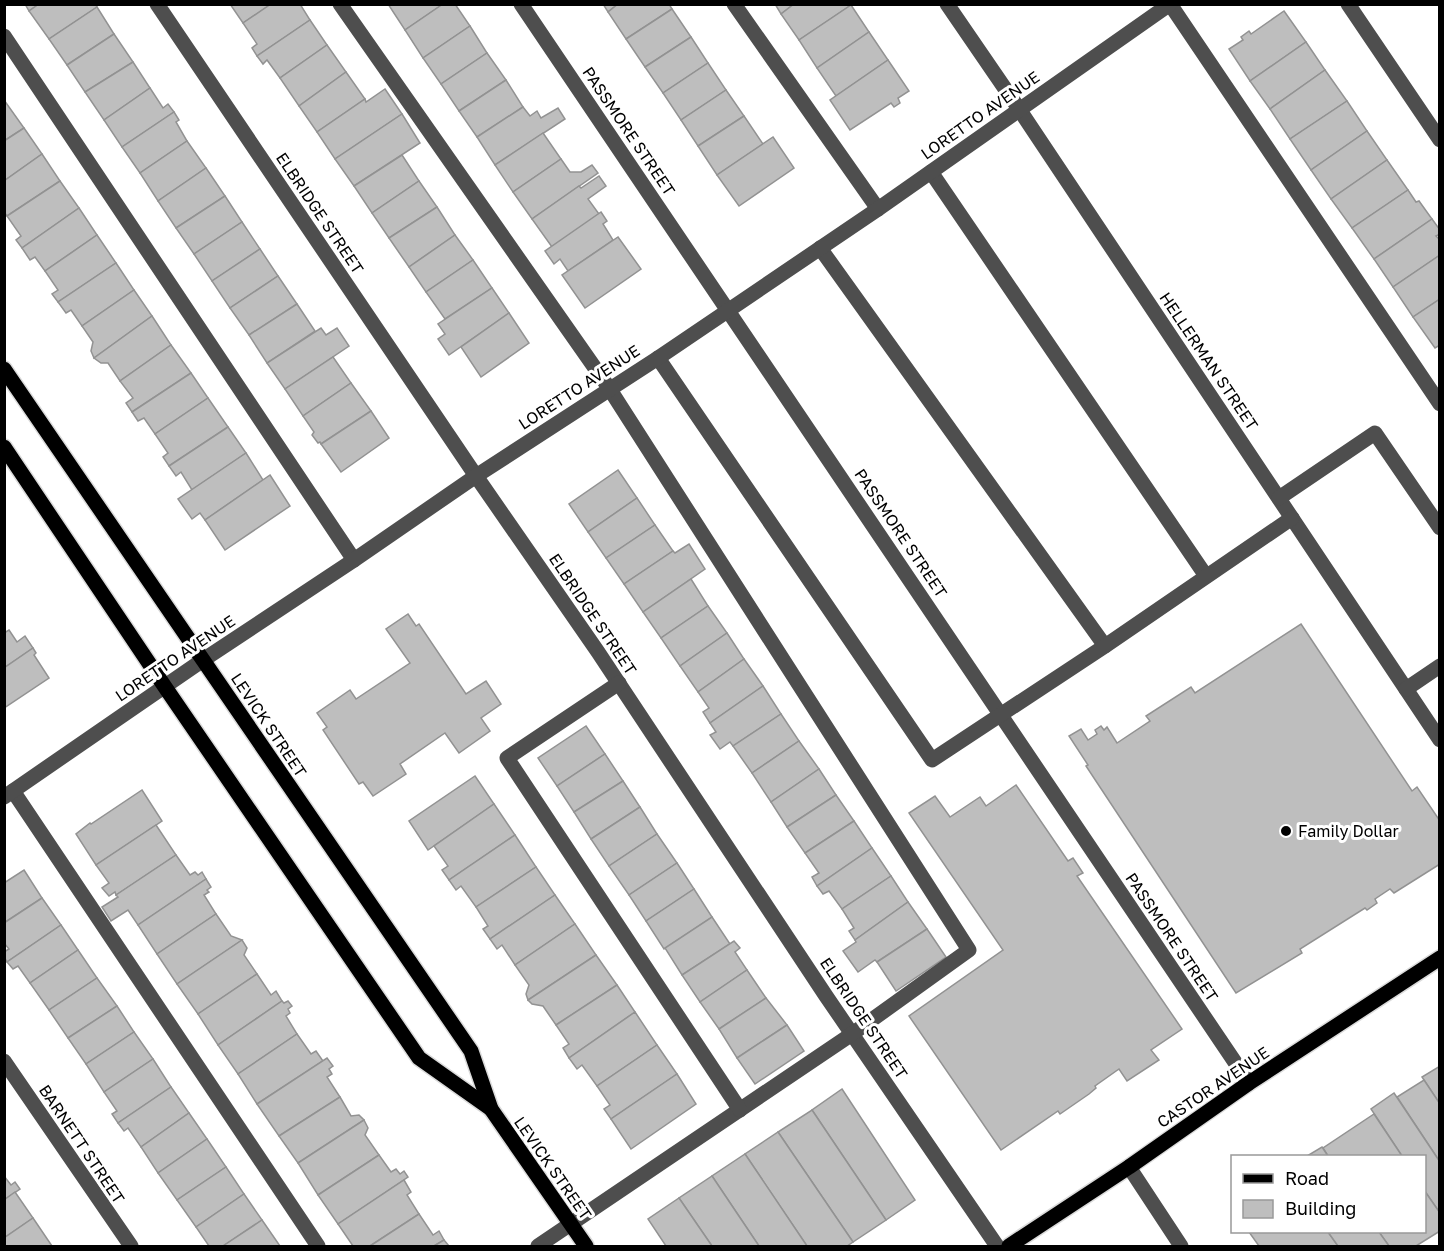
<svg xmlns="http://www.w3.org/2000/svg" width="1444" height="1251" viewBox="0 0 1444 1251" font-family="'Golos Text',sans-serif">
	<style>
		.building { fill: #bebebe; stroke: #929292; stroke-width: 1.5 }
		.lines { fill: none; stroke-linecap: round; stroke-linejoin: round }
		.major-casing { stroke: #dbdbdb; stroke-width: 18 }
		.minor { stroke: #4e4e4e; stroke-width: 15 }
		.major { stroke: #000; stroke-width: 15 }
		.poi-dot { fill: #000; stroke: #fff; stroke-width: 2 }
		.labels { text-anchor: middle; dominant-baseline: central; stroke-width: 6; stroke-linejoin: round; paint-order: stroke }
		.street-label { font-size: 16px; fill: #000; stroke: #fff }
		.poi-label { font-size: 16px; fill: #000; stroke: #fff; text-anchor: start }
	</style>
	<rect width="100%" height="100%" fill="#fff"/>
	<g class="building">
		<polygon points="25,4 39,4 29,11"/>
		<polygon points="39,4 95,4 97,7 49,39 29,11"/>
		<polygon points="230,4 271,4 243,23"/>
		<polygon points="271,4 300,4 310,20 257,56 252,48 257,44 243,23"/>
		<polygon points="388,4 443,4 405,30"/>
		<polygon points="443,4 455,4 470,26 423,58 405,30"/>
		<polygon points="603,4 618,4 608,12"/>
		<polygon points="618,4 669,4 672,9 626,39 608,12"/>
		<polygon points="775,4 794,4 781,14"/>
		<polygon points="794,4 851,4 851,5 799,40 781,14"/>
		<polygon points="851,5 869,32 817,68 799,40"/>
		<polygon points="97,7 114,34 67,65 49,39"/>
		<polygon points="672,9 691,37 645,67 626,39"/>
		<polygon points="1284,11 1306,42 1250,81 1229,49 1243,40 1241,37 1249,31 1251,34"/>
		<polygon points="310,20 327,45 280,78 267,60 263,64 257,56"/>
		<polygon points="470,26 487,53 441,84 423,58"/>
		<polygon points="869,32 888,60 836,96 817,68"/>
		<polygon points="114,34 133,62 85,92 67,65"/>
		<polygon points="691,37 708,63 663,93 645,67"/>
		<polygon points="1306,42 1325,70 1270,109 1250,81"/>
		<polygon points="327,45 346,72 299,106 280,78"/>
		<polygon points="487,53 506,80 459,111 441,84"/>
		<polygon points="888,60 909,91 898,98 900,103 894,107 891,103 850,130 830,100"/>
		<polygon points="133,62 150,88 104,120 85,92"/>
		<polygon points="708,63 726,90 681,120 663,93"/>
		<polygon points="1325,70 1347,101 1290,139 1270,109"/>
		<polygon points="346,72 365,99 317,132 299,106"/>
		<polygon points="506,80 523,107 477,137 459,111"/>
		<polygon points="150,88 163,108 168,104 174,112 122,147 104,120"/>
		<polygon points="385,89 402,114 335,159 317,132 365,99 366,102"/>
		<polygon points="726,90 744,116 698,146 681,120"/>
		<polygon points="4,100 24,128 4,141"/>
		<polygon points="1347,101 1367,131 1311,170 1290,139"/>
		<polygon points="523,107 530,116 537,111 541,118 558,108 565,119 495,165 477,137"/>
		<polygon points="174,112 179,120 176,122 187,141 140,173 122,147"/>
		<polygon points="402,114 420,143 354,186 335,159"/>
		<polygon points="744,116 763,144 717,175 698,146"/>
		<polygon points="24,128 42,154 4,181 4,141"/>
		<polygon points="1367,131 1387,160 1331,199 1311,170"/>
		<polygon points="543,133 561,159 513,192 495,165"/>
		<polygon points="773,137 794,168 739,206 717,175"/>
		<polygon points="187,141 206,168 158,201 140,173"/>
		<polygon points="42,154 60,181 7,216 4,212 4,181"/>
		<polygon points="402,155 419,181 372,213 354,186"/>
		<polygon points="561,159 570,172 581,172 592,165 598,173 532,219 513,192"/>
		<polygon points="1387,160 1408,190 1352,228 1331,199"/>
		<polygon points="206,168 225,196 176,228 158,201"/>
		<polygon points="599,176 606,186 588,199 599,214 552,247 532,219 579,186 581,188"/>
		<polygon points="60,181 79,208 22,248 16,240 21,236 7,216"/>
		<polygon points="419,181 437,207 389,238 372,213"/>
		<polygon points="1408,190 1416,202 1419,201 1432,219 1374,259 1352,228"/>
		<polygon points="225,196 242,222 194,254 176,228"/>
		<polygon points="437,207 455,235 409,267 389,238"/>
		<polygon points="79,208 97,235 45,271 35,257 30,260 22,248"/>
		<polygon points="601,212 607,221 603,224 613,240 568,271 560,259 554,264 545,251"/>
		<polygon points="1432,219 1440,230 1440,234 1436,236 1440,240 1440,255 1393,287 1374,259"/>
		<polygon points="242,222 260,249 212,281 194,254"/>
		<polygon points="97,235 116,263 58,302 52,294 58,290 45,271"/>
		<polygon points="455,235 473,260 426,292 409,267"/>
		<polygon points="618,237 641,269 585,308 562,275"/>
		<polygon points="260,249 278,276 230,308 212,281"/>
		<polygon points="1440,255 1440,299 1413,317 1393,287"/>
		<polygon points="473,260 492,288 445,319 426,292"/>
		<polygon points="116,263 134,290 82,326 71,310 66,313 58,302"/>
		<polygon points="278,276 297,304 249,335 230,308"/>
		<polygon points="492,288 509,313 449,355 438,339 445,334 438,324"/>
		<polygon points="134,290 152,316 94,358 91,351 93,342 82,326"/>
		<polygon points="1440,299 1440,345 1435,348 1413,317"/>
		<polygon points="297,304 315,331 267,363 249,335"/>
		<polygon points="509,313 529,343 481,377 461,347"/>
		<polygon points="152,316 171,345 120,381 108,363 101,363 94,358"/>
		<polygon points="321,328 326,335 337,328 349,346 285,389 267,363"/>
		<polygon points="171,345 191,373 132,412 126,403 133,398 120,381"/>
		<polygon points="333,357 351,383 303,416 285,389"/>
		<polygon points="191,373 208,398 155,434 144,418 138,421 132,412"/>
		<polygon points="351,383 371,411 321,444 320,442 318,443 312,435 314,432 303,416"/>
		<polygon points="208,398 228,427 169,466 163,457 168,453 155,434"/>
		<polygon points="371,411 389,438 341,472 321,444"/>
		<polygon points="228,427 246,453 192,490 181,472 176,476 169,466"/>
		<polygon points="246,453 263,480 205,520 200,513 192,519 178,499"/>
		<polygon points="618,470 637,498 588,532 569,504"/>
		<polygon points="270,475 290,506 225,550 205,520"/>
		<polygon points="637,498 655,525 606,558 588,532"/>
		<polygon points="655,525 673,551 624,584 606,558"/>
		<polygon points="689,544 705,569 643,612 624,584 673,551 675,553"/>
		<polygon points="691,579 708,606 661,638 643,612"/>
		<polygon points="708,606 727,633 680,666 661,638"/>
		<polygon points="408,614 416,626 419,624 466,694 486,681 501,704 481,718 490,731 459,753 445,733 400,764 406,774 373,796 363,782 359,784 323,730 327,727 317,713 350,690 356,699 410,663 386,629"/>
		<polygon points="1301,624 1412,791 1417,787 1440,821 1440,864 1394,893 1390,889 1375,899 1377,903 1367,910 1365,908 1300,949 1302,953 1236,993 1086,766 1088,765 1069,736 1081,729 1088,740 1097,734 1095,730 1101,726 1104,730 1107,727 1117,743 1150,721 1146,716 1191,687 1195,693"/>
		<polygon points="9,630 17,642 25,636 33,648 4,668 4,633"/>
		<polygon points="727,633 744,659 698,692 680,666"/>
		<polygon points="33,648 36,653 34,655 49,678 4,708 4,668"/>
		<polygon points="744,659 763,686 710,723 703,712 709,708 698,692"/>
		<polygon points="763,686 781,714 733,746 730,742 720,749 710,735 716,732 710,723"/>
		<polygon points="781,714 799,741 752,773 733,746"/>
		<polygon points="586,726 605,754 557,786 538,758"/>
		<polygon points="799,741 819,769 771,802 752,773"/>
		<polygon points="605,754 623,781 574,812 557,786"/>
		<polygon points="819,769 836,795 787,827 771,802"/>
		<polygon points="475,776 494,804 428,850 409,821"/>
		<polygon points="623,781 640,807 591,839 574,812"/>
		<polygon points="1016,785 1068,861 1073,858 1083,873 1077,876 1182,1029 1151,1050 1159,1060 1127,1081 1119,1069 1095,1086 1096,1088 1089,1094 1060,1114 1058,1111 1001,1150 909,1016 1003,950 909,813 935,796 950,817 980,797 986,806"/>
		<polygon points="142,790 162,821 96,865 76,834 90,823 91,824"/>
		<polygon points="836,795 854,821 805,853 787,827"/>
		<polygon points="494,804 515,835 449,880 442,870 448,866 434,846"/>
		<polygon points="640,807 657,834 609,866 591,839"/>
		<polygon points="854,821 872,848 817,886 812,877 819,873 805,853"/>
		<polygon points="156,825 176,855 116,895 115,892 109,896 102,888 109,883 96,865"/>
		<polygon points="657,834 677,863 629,895 609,866"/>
		<polygon points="515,835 536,867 476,907 461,886 456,890 449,880"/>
		<polygon points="872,848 891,876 842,909 829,891 823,894 817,886"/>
		<polygon points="176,855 190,875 195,872 198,875 202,872 206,879 138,925 128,910 111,921 102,907 118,897 116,895"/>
		<polygon points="677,863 694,889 646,921 629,895"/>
		<polygon points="536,867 555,895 490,939 483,929 488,926 476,907"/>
		<polygon points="24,870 42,898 4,923 4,883"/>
		<polygon points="891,876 908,902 855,940 849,931 854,928 842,909"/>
		<polygon points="206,879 211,887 207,890 209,892 204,895 216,914 157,954 138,925"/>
		<polygon points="694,889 712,917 664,949 646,921"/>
		<polygon points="555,895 575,924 515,965 502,945 497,949 490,939"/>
		<polygon points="42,898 61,925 7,962 4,957 4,952 9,949 4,943 4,923"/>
		<polygon points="908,902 927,929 877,962 875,960 858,972 843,951 856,942 855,940"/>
		<polygon points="216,914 231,936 242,940 177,984 157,954"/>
		<polygon points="712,917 730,944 682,975 665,948"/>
		<polygon points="575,924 596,955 528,1000 526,994 529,985 515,965"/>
		<polygon points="61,925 78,950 30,983 18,966 13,969 7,962"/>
		<polygon points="927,929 946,957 896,991 877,962"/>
		<polygon points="242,940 247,948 244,955 257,974 198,1014 177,984"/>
		<polygon points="734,941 740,948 735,952 747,970 700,1002 682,975"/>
		<polygon points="78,950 97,978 49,1010 30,983"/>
		<polygon points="596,955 617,985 556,1025 543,1006 532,1004 528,1000"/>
		<polygon points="747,970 766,998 719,1029 700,1002"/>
		<polygon points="257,974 271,995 276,991 282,1001 218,1045 198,1014"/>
		<polygon points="97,978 117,1006 68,1038 49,1010"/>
		<polygon points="617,985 635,1012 569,1058 563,1048 569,1044 556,1025"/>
		<polygon points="766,998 787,1025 737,1058 719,1029"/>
		<polygon points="282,1001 284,1003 288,1001 292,1006 288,1009 290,1013 286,1016 297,1034 238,1074 218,1045"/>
		<polygon points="117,1006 134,1032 86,1064 68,1038"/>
		<polygon points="635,1012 657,1045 597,1086 582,1065 577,1069 569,1058"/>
		<polygon points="787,1025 804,1051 755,1084 737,1058"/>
		<polygon points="134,1032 153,1059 104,1092 86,1064"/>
		<polygon points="297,1034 311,1054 316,1051 323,1061 257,1104 238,1074"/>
		<polygon points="657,1045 677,1074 611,1119 604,1109 610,1105 597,1086"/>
		<polygon points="327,1058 333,1066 329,1069 332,1074 327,1077 340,1097 279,1136 257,1104"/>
		<polygon points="153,1059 171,1087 118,1123 112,1114 117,1111 104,1092"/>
		<polygon points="1440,1066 1440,1104 1422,1077"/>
		<polygon points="677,1074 696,1104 631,1149 611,1119"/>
		<polygon points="1424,1080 1440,1104 1440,1162 1397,1097"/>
		<polygon points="171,1087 189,1113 141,1147 128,1128 124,1131 118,1123"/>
		<polygon points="842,1089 915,1200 886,1220 812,1110"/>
		<polygon points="1394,1093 1440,1162 1440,1213 1424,1190 1424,1156 1402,1156 1371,1109"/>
		<polygon points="340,1097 351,1116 359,1115 364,1120 298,1163 279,1136"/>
		<polygon points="812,1110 886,1220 853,1242 778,1132"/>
		<polygon points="189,1113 207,1139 158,1173 141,1147"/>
		<polygon points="1374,1114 1402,1156 1328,1156 1323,1148"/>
		<polygon points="364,1120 368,1128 365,1135 379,1155 318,1195 298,1163"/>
		<polygon points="778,1132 853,1242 847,1246 807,1246 745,1154"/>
		<polygon points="207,1139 226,1167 177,1200 158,1173"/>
		<polygon points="1322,1147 1328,1156 1307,1156"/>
		<polygon points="745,1154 807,1246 759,1246 712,1176"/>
		<polygon points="379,1155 391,1172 396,1169 400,1174 404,1171 408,1177 338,1224 318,1195"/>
		<polygon points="226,1167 244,1194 196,1227 177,1200"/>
		<polygon points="4,1176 11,1185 15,1182 20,1189 4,1200"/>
		<polygon points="712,1176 759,1246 712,1246 679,1198"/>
		<polygon points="404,1180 411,1192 407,1195 419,1214 370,1246 353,1246 338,1224"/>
		<polygon points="1424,1190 1440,1213 1440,1231 1416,1246 1389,1246 1379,1232 1424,1232"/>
		<polygon points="15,1192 33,1218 4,1238 4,1200"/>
		<polygon points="244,1194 262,1220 223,1246 209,1246 196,1227"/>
		<polygon points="679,1198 712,1246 666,1246 648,1219"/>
		<polygon points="419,1214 433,1235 439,1231 444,1240 434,1246 370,1246"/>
		<polygon points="33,1218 52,1246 4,1246 4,1238"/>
		<polygon points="262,1220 280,1246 223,1246"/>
		<polygon points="1249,1232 1328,1232 1338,1246 1259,1246"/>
		<polygon points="1328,1232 1379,1232 1389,1246 1338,1246"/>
		<polygon points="444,1240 449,1246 434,1246"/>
	</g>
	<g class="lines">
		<g class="major-casing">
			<g id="major">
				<polyline points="4,369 203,660 471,1051 491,1109 586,1246"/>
				<polyline points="4,447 165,687 419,1058 491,1109"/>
				<polyline points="1009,1246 1129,1167 1249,1083 1440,958"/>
			</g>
		</g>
		<g class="minor">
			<polyline points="157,4 476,476 598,652 826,996 997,1246"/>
			<polyline points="340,4 609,388 969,950 852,1034 538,1246"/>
			<polyline points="521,4 1249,1083"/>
			<polyline points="734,4 878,209"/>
			<polyline points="947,4 1019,109 1440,740"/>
			<polyline points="1170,4 1440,404"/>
			<polyline points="1348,4 1440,140"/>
			<polyline points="4,36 354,560"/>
			<polyline points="931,172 1206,576"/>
			<polyline points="820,248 1105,646"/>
			<polyline points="658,358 932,760 1105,646 1292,518"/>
			<polyline points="1279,498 1375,433 1440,528"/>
			<polyline points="619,683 507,758 740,1110"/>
			<polyline points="1406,689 1440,666"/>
			<polyline points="13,791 318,1246"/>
			<polyline points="4,797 203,660 354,560 476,476 658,358 878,209 1170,4"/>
			<polyline points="4,1061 131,1246"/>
			<polyline points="1129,1167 1181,1246"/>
		</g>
		<use href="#major" class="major"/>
	</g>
	<circle class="poi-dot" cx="1286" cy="831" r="6"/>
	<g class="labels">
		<g class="street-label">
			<text transform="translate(980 115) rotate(-35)">LORETTO AVENUE</text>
			<text transform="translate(629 131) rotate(56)">PASSMORE STREET</text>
			<text transform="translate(320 213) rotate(56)">ELBRIDGE STREET</text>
			<text transform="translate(1209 361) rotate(56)">HELLERMAN STREET</text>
			<text transform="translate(579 387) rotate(-33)">LORETTO AVENUE</text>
			<text transform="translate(901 533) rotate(56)">PASSMORE STREET</text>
			<text transform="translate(593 614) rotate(56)">ELBRIDGE STREET</text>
			<text transform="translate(175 658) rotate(-34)">LORETTO AVENUE</text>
			<text transform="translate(269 725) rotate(56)">LEVICK STREET</text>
			<text transform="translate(1172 937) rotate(56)">PASSMORE STREET</text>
			<text transform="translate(864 1018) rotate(56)">ELBRIDGE STREET</text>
			<text transform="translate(1213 1087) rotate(-34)">CASTOR AVENUE</text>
			<text transform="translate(82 1144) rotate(56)">BARNETT STREET</text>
			<text transform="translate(553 1168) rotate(55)">LEVICK STREET</text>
		</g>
		<g class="poi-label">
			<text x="1298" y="831">Family Dollar</text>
		</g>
	</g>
	<rect width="1444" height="1251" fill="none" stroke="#000000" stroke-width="12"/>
	<rect x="1231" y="1155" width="195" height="78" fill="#ffffff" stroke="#999999" stroke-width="1.5"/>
	<rect x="1243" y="1174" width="30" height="9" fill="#000000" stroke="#999999" stroke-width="1.5"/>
	<text x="1285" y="1185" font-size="18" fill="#000000">Road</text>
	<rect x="1243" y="1200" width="30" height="18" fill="#bebebe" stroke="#999999" stroke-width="1.5"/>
	<text x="1285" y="1215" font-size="18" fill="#000000">Building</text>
</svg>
